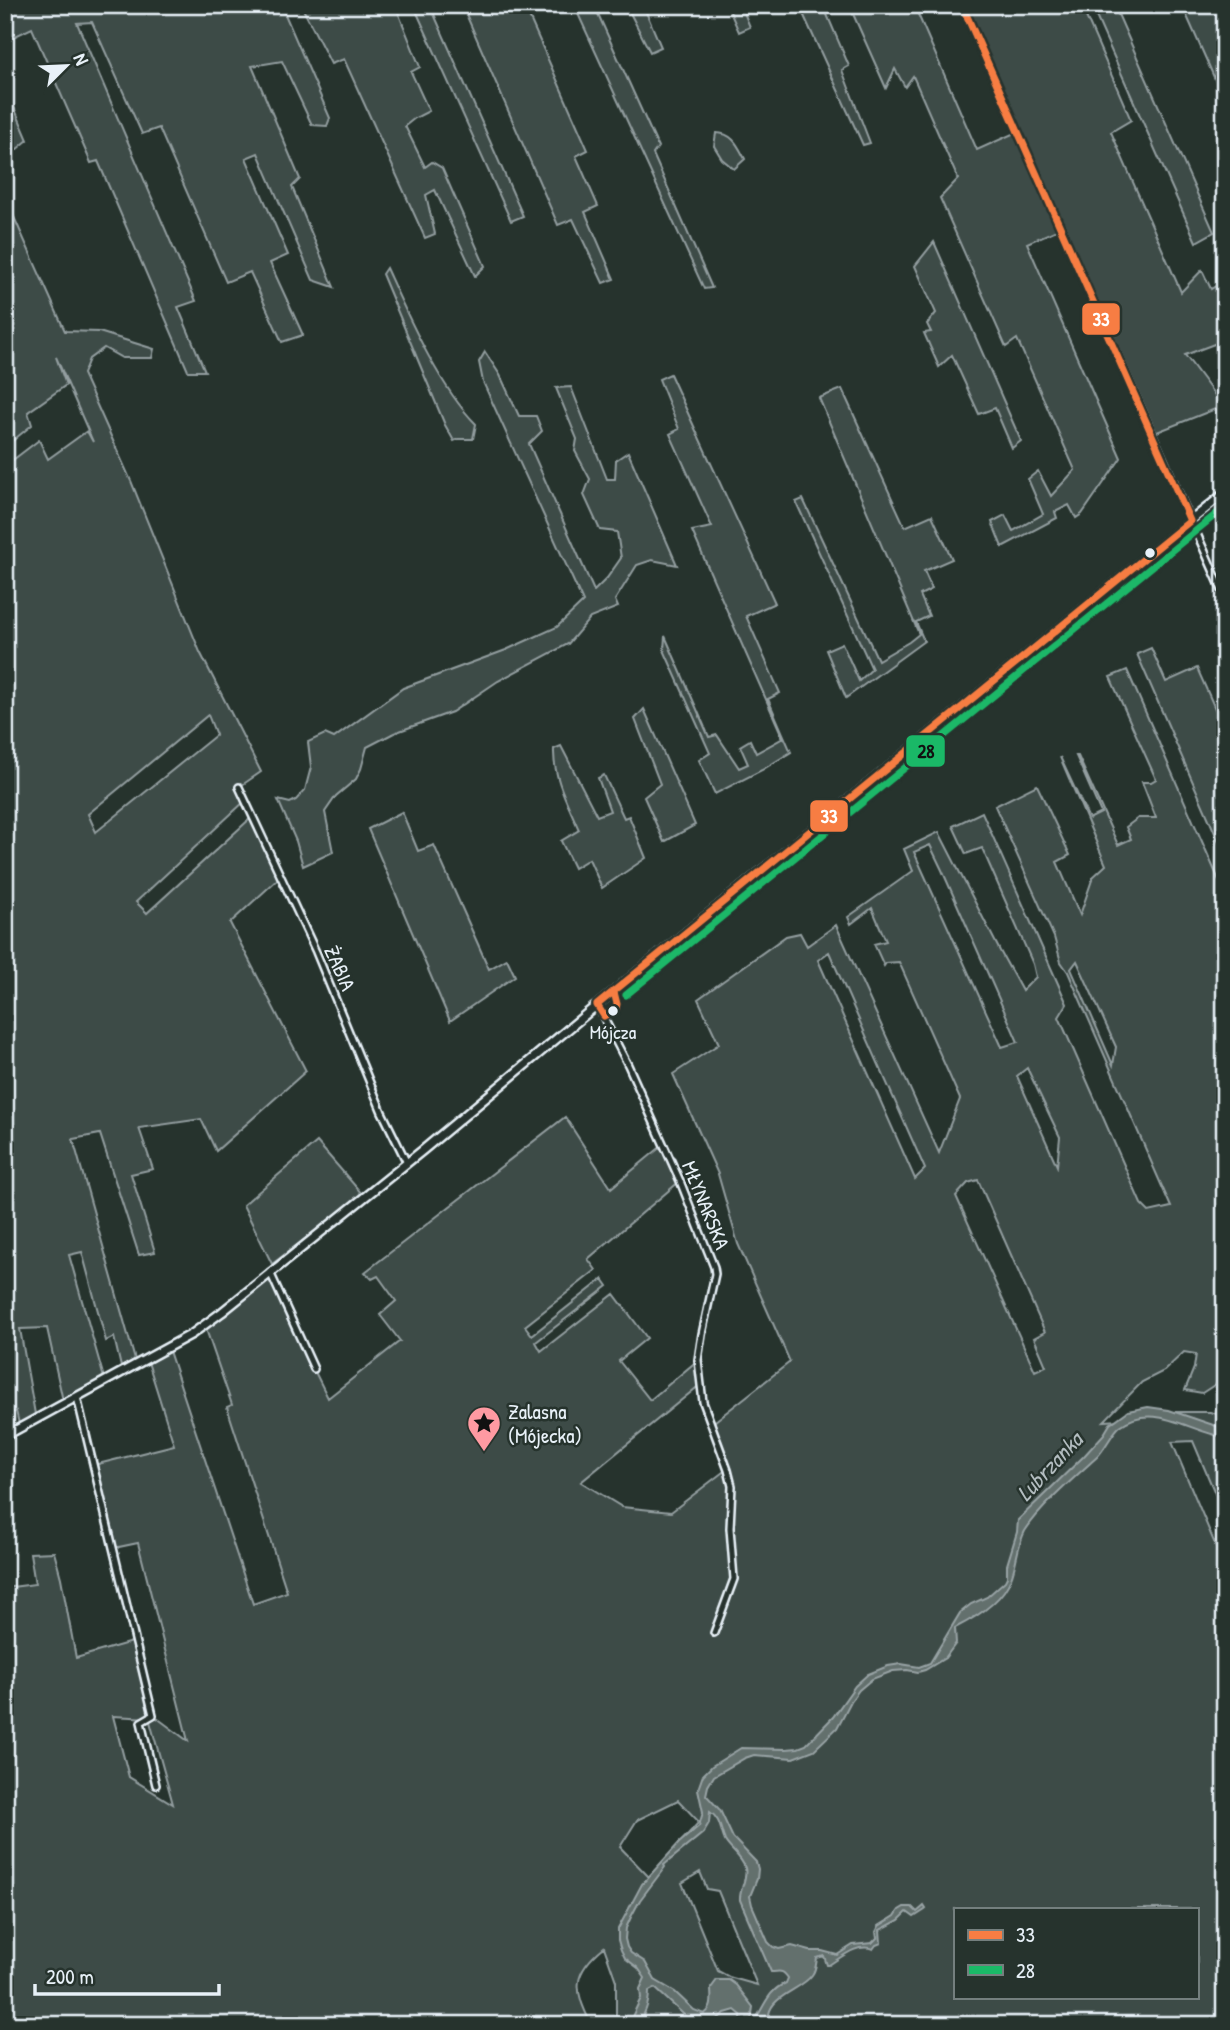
<svg xmlns="http://www.w3.org/2000/svg" width="1230" height="2030" viewBox="0 0 1230 2030" font-family="'Patrick Hand',sans-serif">
	<style>
		.green { fill: #3e4b47; stroke: #939ea0; stroke-width: 2; fill-rule: evenodd }
		.water { fill: #636f6d; stroke: #98a3a5; stroke-width: 2; fill-rule: evenodd }
		.lines { fill: none; stroke-linecap: round; stroke-linejoin: round }
		.street-casing { stroke: #e8f1f8; stroke-width: 10 }
		.secondary-casing { stroke: #e8f1f8; stroke-width: 12 }
		.street { stroke: #26332d; stroke-width: 5 }
		.secondary { stroke: #26332d; stroke-width: 7 }
		.bus-1-casing { stroke: #26332d; stroke-width: 12 }
		.bus-2-casing { stroke: #26332d; stroke-width: 12 }
		.bus-1 { stroke: #f77d43; stroke-width: 7 }
		.bus-2 { stroke: #1ab867; stroke-width: 7 }
		.bus-dot { fill: #e8f1f8; stroke: #26332d; stroke-width: 2.5 }
		.labels { text-anchor: middle; dominant-baseline: central; stroke-width: 5; stroke-linejoin: round; paint-order: stroke }
		.bus-label { font-size: 19px; fill: #e8f1f8; stroke: #26332d }
		.street-label { font-size: 21px; fill: #e8f1f8; stroke: #26332d }
		.poi-label { font-size: 21px; fill: #e8f1f8; stroke: #26332d; text-anchor: start }
		.water-label { font-size: 23px; font-style: italic; fill: #b3bdc0; stroke: #26332d }
		.line-badge { stroke: #26332d; stroke-width: 2.5 }
		.badge-label { font-size: 19px; text-anchor: middle; font-weight: bold; fill: #fff }
		.pale-badge-label { font-size: 19px; text-anchor: middle; font-weight: bold; fill: #111 }
	</style>
	<rect width="100%" height="100%" fill="#26332d"/>
	<filter id="ink" filterUnits="userSpaceOnUse"><feTurbulence type="fractalNoise" baseFrequency=".0143" numOctaves="2"/><feDisplacementMap in="SourceGraphic" scale="14" xChannelSelector="R" yChannelSelector="G"/><feConvolveMatrix kernelMatrix="1 2 1 2 8 2 1 2 1" color-interpolation-filters="sRGB"/></filter>
	<g filter="url(#ink)">
		<g class="green">
			<polygon points="6,5 281,5 330,118 327,126 312,125 282,61 252,66 300,179 292,187 334,287 313,280 258,153 246,158 288,255 270,263 303,335 282,342 250,272 226,282 159,128 142,134 92,22 77,23 196,301 178,307 205,371 188,371 98,161 91,163 32,28 5,41"/>
			<polygon points="301,5 430,5 523,216 511,221 414,6 398,12 420,67 411,72 429,111 415,118 405,126 425,167 432,162 442,168 485,266 475,276 435,190 426,195 435,234 425,238 344,59 331,64"/>
			<polygon points="462,5 524,5 588,150 576,156 598,206 585,212 614,279 603,283 573,219 558,225"/>
			<polygon points="574,5 594,5 658,147 653,154 712,288 704,289"/>
			<polygon points="626,5 643,5 661,47 650,52"/>
			<polygon points="727,5 741,5 750,27 739,32"/>
			<polygon points="780,5 823,5 849,66 842,70 870,143 863,145 800,7 782,11"/>
			<polygon points="849,5 914,5 977,150 1017,132 962,5 1081,5 1131,120 1111,132 1181,292 1202,270 1211,289 1225,280 1225,340 1185,355 1223,406 1152,434 1061,228 1027,243 1121,458 1082,514 1076,518 1069,505 1055,512 1057,518 1002,547 992,522 1005,515 1013,531 1043,514 1028,479 1038,471 1051,496 1075,470 1017,339 1006,347 940,198 958,179 913,76 905,87 895,69 886,88"/>
			<polygon points="1091,5 1114,5 1214,232 1196,242"/>
			<polygon points="1182,5 1225,5 1225,102"/>
			<polygon points="5,86 28,140 10,155 5,145"/>
			<path d="M716,133C733,133 738,146 745,159L734,169L722,159L714,146Z"/>
			<path d="M5,197L65,331L99,332L154,349L152,358H122L104,348L89,359L83,374L131,481L200,652L261,772L239,787L245,801L136,902L147,913L252,817L280,877L230,923L306,1071L216,1151L201,1119L139,1128L153,1169L131,1174L155,1252L139,1255L100,1134L73,1139L135,1360L121,1367L114,1337L106,1341L82,1252L69,1255L104,1378L63,1401L47,1328L20,1329L35,1414L19,1424L16,1411L5,1416V466L39,440L48,459L87,431L93,442L56,357L66,385L28,412L32,425L5,447V247L14,264L5,244ZM208,715L216,735L96,832L88,814Z"/>
			<polygon points="934,242 1021,441 1012,448 995,408 979,414 952,355 939,367 924,333 931,332 927,324 936,313 915,266"/>
			<path d="M386,268C408,316 439,387 476,424L473,439H458L454,441L445,425L382,274Z"/>
			<polygon points="485,352 500,375 519,416 536,416 542,431 529,444 594,591 607,578 621,558 617,532 600,530 584,495 590,479 575,451 577,439 556,388 571,387 607,479 615,479 616,460 628,452 677,565 652,560 637,565 615,600 618,607 590,618 568,644 498,681 452,712 394,733 367,747 361,769 356,779 336,796 325,812 333,852 303,866 296,841 278,800 290,803 296,800 305,790 311,767 308,742 325,734 334,738 403,688 506,650 557,627 583,602 483,382 479,362"/>
			<polygon points="670,374 775,603 746,616 780,693 768,699 791,752 762,770 715,794 699,760 710,753 664,650 665,636 709,737 717,735 739,768 748,764 740,746 750,740 756,753 783,738 692,531 712,527 670,434 679,429 659,379"/>
			<polygon points="842,389 905,527 932,515 952,559 924,571 932,589 920,595 929,616 916,622 924,641 846,698 826,650 842,643 859,681 872,669 796,502 803,499 878,660 909,642 919,634 819,398"/>
			<polygon points="1151,648 1166,682 1197,668 1225,731 1225,856 1137,654"/>
			<path d="M1127,670L1225,894V1378L1202,1393L1185,1390L1194,1368L1196,1354L1184,1352L1164,1371L1142,1382L1104,1421L1120,1420L1149,1412H1210L1225,1416V1517L1193,1441L1172,1442L1217,1549H1225V2025H603L616,2016V1981L604,1947C571,1974 574,1989 591,2024L593,2025H5V1588L35,1584L30,1553L54,1552L61,1578L76,1658L135,1641L153,1715L188,1741L138,1543L114,1548L94,1465L174,1445L148,1362L169,1351L253,1604L287,1592L227,1407L232,1405L206,1329L269,1279L328,1398L400,1341L380,1315L396,1301L378,1276L372,1279L365,1272L565,1117L611,1188L663,1145L680,1181L588,1259L596,1270L525,1326L532,1335L603,1279L608,1286L536,1342L541,1351L614,1294L647,1338L619,1361L650,1400L698,1360L701,1384L581,1482L622,1507L671,1512L727,1469L710,1425L790,1362L738,1244L718,1174L673,1074L719,1044L698,999L786,936L800,933L807,946L836,925L939,1153L960,1099L899,962L886,963L884,966L874,944L886,941L872,908L851,924L848,917L913,871L904,849L939,832L1000,951L1022,991L1036,977L1033,964L982,848L966,854L953,826L982,812L1067,1004L1059,1017L1141,1204L1149,1212L1171,1207L1068,972L1061,962L1054,937L995,806L1037,785L1070,855L1057,862L1080,915L1093,877L1106,865L1060,757L1089,819L1101,813L1076,756H1078L1118,845L1131,839L1126,827L1138,818H1156L1142,782H1151L1156,779L1110,677ZM930,845L942,870L1018,1042L1002,1047L914,852ZM829,952L925,1169L915,1179L818,960ZM1077,961L1116,1047L1113,1065L1071,969ZM1027,1068L1060,1137L1057,1166L1017,1076ZM978,1180L1045,1332L1034,1338L1046,1366L1035,1371L956,1196L968,1183ZM113,1716L149,1718L173,1804L129,1777ZM678,1800L699,1822L649,1877L620,1847L637,1820ZM700,1872L707,1889L718,1891L757,1985L729,1977L718,1971L682,1883ZM955,1909H1197V1997H955Z"/>
			<polygon points="644,709 695,825 664,842 644,797 660,784 635,719"/>
			<path d="M561,746L597,816L610,811L598,778L604,775L624,818L629,816L646,858L602,888L589,859L574,868L561,841L579,830C568,804 553,778 554,749Z"/>
			<polygon points="402,812 418,851 434,845 489,969 507,959 515,976 450,1021 368,829"/>
			<polygon points="317,1142 363,1195 272,1264 243,1205"/>
		</g>
		<path class="water" d="M1148,1407L1169,1410L1225,1429V1437C1189,1432 1154,1401 1120,1426C1111,1434 1106,1448 1097,1457C1076,1476 1040,1507 1025,1531C1017,1546 1017,1563 1011,1578C1003,1601 975,1618 955,1628L956,1643L945,1658L925,1670L918,1672L907,1670L893,1671L872,1679L859,1690L851,1701L837,1728L814,1750L793,1758L754,1755L745,1758L714,1776L708,1786L706,1795L720,1810L733,1838L756,1862L758,1869L757,1879L750,1896L752,1905L768,1942L773,1947L779,1949L792,1946L810,1951H822L837,1955L853,1945L872,1943L877,1938L876,1932L879,1926L895,1916L899,1910L904,1907H912L917,1912L924,1906L926,1909L925,1910L914,1917L907,1912L899,1920L880,1930L881,1943L876,1945L873,1949C858,1943 843,1956 829,1965H827L824,1956L817,1958C816,1964 816,1970 812,1975C800,1992 763,1996 769,2025H742L741,2015L735,2010L725,2013L710,2025H695L655,1988L649,1991C649,2005 645,2014 637,2025H628L641,1998L640,1989L645,1978L638,1968L625,1958L621,1950L618,1940V1929L642,1884L679,1843L699,1826L703,1812L698,1789L703,1775L712,1766L741,1748L786,1749L798,1748L806,1745L833,1717L855,1686L868,1674L888,1666L901,1664L919,1667L930,1663L960,1613L971,1604L987,1597L1005,1581L1007,1577V1565L1017,1532L1018,1520L1084,1456L1104,1434L1110,1424L1128,1411ZM710,1812C721,1819 720,1830 725,1841C730,1850 742,1857 745,1868C748,1879 739,1889 740,1900L771,1972C780,1972 782,1969 788,1978L786,1983C768,1990 764,2007 754,2022L751,2021L753,2007L736,1985L729,1980H717L711,1988C711,1998 714,2008 704,2014L694,2010L675,1992L655,1980L645,1962L631,1953L627,1947L625,1939L626,1928L631,1917L640,1900L665,1867L664,1865L703,1833L709,1823Z"/>
		<g class="lines">
			<g class="street-casing">
				<g id="street">
					<polyline points="962,5 1225,597"/>
					<polyline points="239,787 316,952 382,1112 407,1163"/>
					<polyline points="597,1005 628,1065 680,1181 714,1267 715,1274 702,1334 698,1360 703,1402 728,1470 732,1486 730,1528 734,1579 714,1633"/>
					<polyline points="270,1272 314,1369"/>
					<polyline points="77,1397 153,1715 141,1722 156,1785"/>
				</g>
			</g>
			<g class="secondary-casing">
				<polyline id="secondary" points="5,1436 192,1334 222,1312 423,1150 597,1005 1225,493"/>
			</g>
			<use href="#street" class="street"/>
			<use href="#secondary" class="secondary"/>
			<g class="bus-1-casing">
				<polyline id="bus-1" points="614,992 617,1004 616,1009 604,1016 597,1005 1190,521 962,5"/>
			</g>
			<g class="bus-2-casing">
				<polyline id="bus-2" points="626,995 1225,507"/>
			</g>
			<use href="#bus-1" class="bus-1"/>
			<use href="#bus-2" class="bus-2"/>
		</g>
	</g>
	<defs>
		<g id="sight-pin" transform="scale(1.75)"><path d="M0 17L-7.5 6A9.5 9.5 0 1 1 7.5 6Z" fill="#ff9aa2" stroke="#26332d"/><path d="M0-6L1.8-2.2L6-1.7L2.9 1.2L3.7 5.4L0 3.3L-3.7 5.4L-2.9 1.2L-6-1.7L-1.8-2.2Z" fill="#111"/></g>
	</defs>
	<g fill-rule="evenodd">
		<use href="#sight-pin" x="484" y="1423"/>
	</g>
	<g class="bus-dot">
		<circle cx="1150" cy="553" r="6"/>
		<circle cx="613" cy="1011" r="6"/>
	</g>
	<g class="labels">
		<g class="bus-label">
			<text x="613" y="1032">Mójcza</text>
		</g>
		<g class="street-label">
			<text transform="translate(340 968) rotate(66)">ŻABIA</text>
			<text transform="translate(706 1205) rotate(68)">MŁYNARSKA</text>
		</g>
		<g class="poi-label">
			<text x="508" y="1411">Zalasna<tspan x="508" dy="24">(Mójecka)</tspan></text>
		</g>
		<g class="water-label">
			<text transform="translate(1049 1466) rotate(-47)">Lubrzanka</text>
		</g>
	</g>
	<g class="line-badge">
		<rect x="1081" y="302" width="40" height="34" rx="7" fill="#f77d43"/>
		<rect x="905" y="734" width="41" height="34" rx="7" fill="#1ab867"/>
		<rect x="809" y="799" width="40" height="34" rx="7" fill="#f77d43"/>
	</g>
	<g class="badge-label">
		<text x="1101" y="326">33</text>
		<text x="829" y="823">33</text>
	</g>
	<g class="pale-badge-label">
		<text x="926" y="758">28</text>
	</g>
	<rect width="1230" height="2030" fill="none" stroke="#26332d" stroke-width="28"/>
	<rect x="14" y="14" width="1202" height="2002" fill="none" stroke="#e8f1f8" stroke-width="2.5" filter="url(#ink)"/>
	<rect x="954" y="1908" width="245" height="91" fill="#26332d" stroke="#747f7e" stroke-width="2"/>
	<rect x="968" y="1930" width="35" height="10" fill="#f77d43" stroke="#747f7e" stroke-width="2"/>
	<text x="1016" y="1942" font-size="21" fill="#e8f1f8">33</text>
	<rect x="968" y="1965" width="35" height="10" fill="#1ab867" stroke="#747f7e" stroke-width="2"/>
	<text x="1016" y="1978" font-size="21" fill="#e8f1f8">28</text>
	<g transform="translate(66 66) rotate(66)" stroke="#26332d" stroke-width="5" paint-order="stroke">
	<path d="M0-5L12 26L0 18L-12 26Z" fill="#e8f1f8"/>
	<text y="-10" font-size="19" font-weight="bold" text-anchor="middle" fill="#e8f1f8">N</text>
	</g>
	<path d="M35 1984v10h184v-10" fill="none" stroke="#e8f1f8" stroke-width="3.5"/>
	<text x="46" y="1984" font-size="21" fill="#e8f1f8" stroke="#26332d" stroke-width="5" paint-order="stroke">200 m</text>
</svg>
